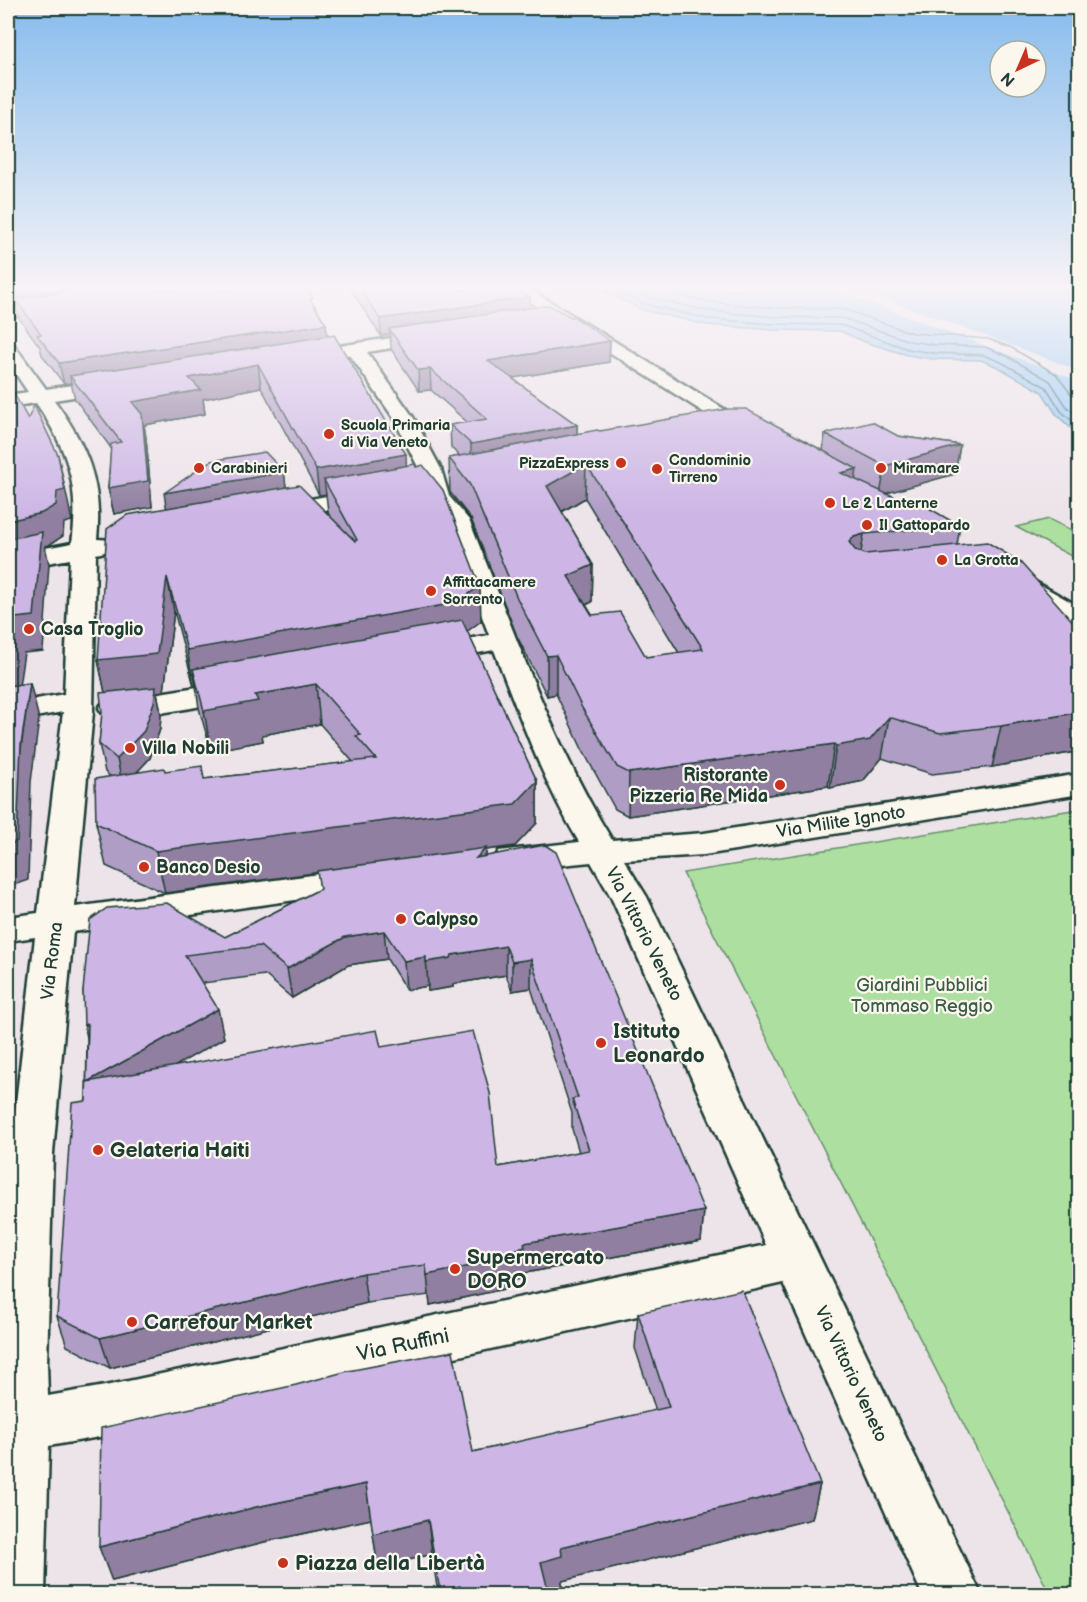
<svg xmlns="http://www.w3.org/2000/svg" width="1087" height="1602" viewBox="0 0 1087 1602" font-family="'Balsamiq Sans',sans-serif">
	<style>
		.green { fill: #addfa1; stroke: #668e6a; stroke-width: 1.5 }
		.water { fill: #97c9f4; stroke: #6791a7; stroke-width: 1.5 }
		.pier { fill: #ede4ea }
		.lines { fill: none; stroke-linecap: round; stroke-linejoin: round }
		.shore { stroke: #4f7581; stroke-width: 1.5 }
		.minor-casing { stroke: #1f3d34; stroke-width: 5 }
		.minor { fill: #fbf7ec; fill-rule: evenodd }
		.wall { fill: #b09dc5; stroke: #1f3d34; stroke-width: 1.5; fill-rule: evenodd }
		.shaded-wall { fill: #907fa0; stroke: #1f3d34; stroke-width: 1.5 }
		.building { fill: #cdb6e5; stroke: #1f3d34; stroke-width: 1.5; fill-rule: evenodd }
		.poi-dot { fill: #c8321e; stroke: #fbf7ec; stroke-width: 2 }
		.labels { text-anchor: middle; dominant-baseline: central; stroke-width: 4.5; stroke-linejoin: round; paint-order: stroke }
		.far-poi-label { font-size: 15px; font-weight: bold; fill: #1f3d34; stroke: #fbf7ec; text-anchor: start }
		.poi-label { font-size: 18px; font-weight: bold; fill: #1f3d34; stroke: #fbf7ec; text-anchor: start }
		.street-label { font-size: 18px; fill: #1f3d34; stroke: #fbf7ec }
		.park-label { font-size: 18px; fill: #3b5d4a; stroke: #fbf7ec }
		.near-poi-label { font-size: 21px; font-weight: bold; fill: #1f3d34; stroke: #fbf7ec; text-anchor: start }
		.near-street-label { font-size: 21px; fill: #1f3d34; stroke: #fbf7ec }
	</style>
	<rect width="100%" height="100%" fill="#ede4ea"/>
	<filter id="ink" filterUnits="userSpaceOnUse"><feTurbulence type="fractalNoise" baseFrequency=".0167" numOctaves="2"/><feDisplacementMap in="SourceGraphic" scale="12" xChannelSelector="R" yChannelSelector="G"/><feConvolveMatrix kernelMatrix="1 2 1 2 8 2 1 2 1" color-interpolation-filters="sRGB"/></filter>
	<g filter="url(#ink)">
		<g class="green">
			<polygon points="1049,519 1079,534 1079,555 1073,557 1016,527"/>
			<polygon points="1079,809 1080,1594 1050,1594 683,873"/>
		</g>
		<polygon class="water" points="602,290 1079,290 1079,436 1056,414 1042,392 998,367 981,360 932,359 907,355 865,342 840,331 774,330 707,325 642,310"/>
		<polygon class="pier" points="836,290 861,290 1038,355 1079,371 1079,381"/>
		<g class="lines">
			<g class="shore">
				<polyline points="614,290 644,304 708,319 774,324 841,325 908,349 933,353 983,355 1001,362 1046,387 1061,411 1080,428"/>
				<polyline points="630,290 647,297 709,311 774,317 842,318 910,341 934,345 985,347 1005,355 1050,381 1067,407 1080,418"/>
				<polyline points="655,290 710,302 774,308 843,309 912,333 988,339 1010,347 1056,374 1080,406"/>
			</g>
			<g class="minor-casing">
				<g id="minor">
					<polygon points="512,290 531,290 758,430 762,434 758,438 751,440 744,438"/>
					<polygon points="62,299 68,300 70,304 68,308 8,317 8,307"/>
					<path d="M436,331L442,332L445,336L442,340L367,352L413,417L441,469L449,496L469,520C512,625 552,743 612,840L704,833L1080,774V794L704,855L624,860L647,897L981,1594H922L783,1283L105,1436L49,1446L45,1594H8V1173L35,937L8,941V917L38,913L63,712L8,722V704L64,694L70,559L8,570V555L72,543C80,487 68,449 36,403L8,407V395L28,392L8,362V344L14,345L46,389L118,378L125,380L128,384L125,388L118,390L54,400C86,444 103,483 97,539L114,540L117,545L114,550L96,554L93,712L75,907L364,868L377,871L382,879L377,887L364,890L73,932L53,1153L47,1363L48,1396L105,1386L766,1245L611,897L591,862L511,870L499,867L494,859L499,851L579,842C543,782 519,715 494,650L430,662L420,660L416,654L420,648L489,635L446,521L426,497L419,469L393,417L350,355H333L330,351L333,347L339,346Z"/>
					<polygon points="370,488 378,490 382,495 378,500 273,520 265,518 261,513 265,508 273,506"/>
					<polygon points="1021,577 1030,579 1080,607 1080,626 1070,624 1012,591 1008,585 1012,579"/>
					<path d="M241,680L251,683L256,689L251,695C219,703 133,722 103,714L99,708L103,702Z"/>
				</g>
			</g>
			<use href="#minor" class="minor"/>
		</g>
		<g class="wall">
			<path d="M8,290L314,304L326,324L327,337L406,466L481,621L467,631L537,781V823L515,846L486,850V856L704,1211L701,1241L525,1273V1277L509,1281V1288L430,1305L429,1295L367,1303L110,1368L67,1346L57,1316L86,1101L87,1040L83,991L225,937L320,889L318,873L165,893L106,866L96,823L110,776L105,772L99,744L105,692L98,660L167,508L284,472L286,487L329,515L328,512L326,494L319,495L261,387L203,399L205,414L144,425L146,438L152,507L114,514L108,488L111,448L75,399L71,383L64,384L42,355L40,347L19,318L16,304H9L8,302ZM174,611L194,686H196L199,708L211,751L263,741L262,735L320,724L353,762L204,779L165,771L137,772L150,758L160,729L161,714L157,692L164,691ZM387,959L406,990L428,986V991L453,987V984L506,975L512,991L531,988L572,1113V1129L579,1152L498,1167L381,1047L174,1066L224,1038L202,983L265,975L292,998L348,965Z"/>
			<path d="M351,290H518L530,308L610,341L609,362L512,378L577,425V434L600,431L823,451L825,434L898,436L960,445L955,474L886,493L960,526L957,545L1076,625L1080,624V751L992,767L932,774L882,758L863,781L830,788L828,786L628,816L615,809L582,749L556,694L547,696L517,636L471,519L450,492L449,458L460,456L451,448L450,425L467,422L431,390L419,391L391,349L390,334L381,336ZM585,498L636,582L679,653L646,657L592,615L586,605L592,602L593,565L562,512Z"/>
			<polygon points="638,1313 820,1484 812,1519 562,1581 562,1590 549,1594 438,1594 432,1554 378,1568 371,1519 264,1542 112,1581 473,1452 656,1411 635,1348"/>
		</g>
		<g class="shaded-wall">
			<polygon points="8,290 107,290 15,299 16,304 9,304 8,296"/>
			<polygon points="530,297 530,313 389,329 390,334 381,336 380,319"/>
			<polygon points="326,324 328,344 70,376 71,383 64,384 59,363"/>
			<polygon points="610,341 609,362 489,382 488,361"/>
			<polygon points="258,364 261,387 203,399 205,414 144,425 146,438 152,507 114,514 108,488 132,402 189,378"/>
			<polygon points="430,369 431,390 419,391 418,370"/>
			<polygon points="577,425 577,448 471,467 471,444"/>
			<polygon points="960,445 955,474 880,495 885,466"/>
			<polygon points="406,454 407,479 324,480 326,494 319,495 316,470"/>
			<polygon points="58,455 72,521 64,523 63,536 49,545 45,546 49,564 43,651 24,653 17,700 8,703 8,521"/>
			<polygon points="586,464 585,498 547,520 547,486"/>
			<polygon points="857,469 852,503 841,473"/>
			<polygon points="284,472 288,501 169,523 164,493"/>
			<polygon points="864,534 858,570 849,542 854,537"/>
			<polygon points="593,565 592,602 568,613 568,576"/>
			<polygon points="167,577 174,611 164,691 157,692 161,714 160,729 150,758 123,787 117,759 106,697 98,660"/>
			<polygon points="480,586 481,621 457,639 193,669 196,686 194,686 187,650"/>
			<polygon points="556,655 556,694 547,696 547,656"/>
			<polygon points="30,683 39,719 31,782 28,880 8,887 8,845"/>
			<polygon points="316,684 320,724 262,735 263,741 211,751 204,711 255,695"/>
			<polygon points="1080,712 1080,751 992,767 1001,726"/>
			<polygon points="889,717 882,758 863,781 830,788 836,746"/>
			<polygon points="834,744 828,786 628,816 629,773"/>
			<polygon points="537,781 537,823 515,846 486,850 487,876 476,858 484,850 165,893 156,851"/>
			<polygon points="384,931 387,959 348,965 292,998 287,969 345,937"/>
			<polygon points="506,946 506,975 453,984 453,987 428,991 426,962 452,955"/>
			<polygon points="426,957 428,986 406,990 404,961"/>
			<polygon points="531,959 531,988 512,991 512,962"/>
			<polygon points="218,1009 224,1038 96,1112 87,1082"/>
			<polygon points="88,1024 92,1055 84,1025"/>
			<polygon points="704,1211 701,1241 525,1273 525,1277 509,1281 509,1288 430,1305 427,1275 508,1251 524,1243"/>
			<polygon points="363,1273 367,1303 110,1368 100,1338"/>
			<polygon points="366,1484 371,1519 264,1542 112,1581 99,1547 256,1507"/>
			<polygon points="820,1484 812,1519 562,1581 562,1590 547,1594 541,1562 561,1547"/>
			<polygon points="428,1520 432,1554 378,1568 373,1534"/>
			<polygon points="460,1586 461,1594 440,1594 440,1591"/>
		</g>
		<g class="building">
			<polygon points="75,290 309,290 313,297 310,299 326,324 59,363 37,335 41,334 15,299"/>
			<polygon points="361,290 518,290 530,297 380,319"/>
			<polygon points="549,305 571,317 574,317 610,341 488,361 577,425 471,444 450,425 487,419 430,369 418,370 389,329"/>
			<polygon points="334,335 406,454 316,470 258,364 189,378 201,390 132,402 142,414 148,481 108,488 111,444 121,442 70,376"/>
			<polygon points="8,382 28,419 34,405 58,455 65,490 57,492 56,505 42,513 8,521"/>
			<path d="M727,409H746L857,469L841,473L913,506L922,504L960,526L864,534L854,537L849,542L855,550L865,554L987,542L1020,562L1076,625L1080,624V712L1001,726L940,733L889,717L870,740L836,746L834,744L629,773L617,767L582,708L556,655L547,656L517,598L470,485L449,458L597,430L600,431ZM586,464L638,545L703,649L646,657L620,612L592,615L568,576L593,565L547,486Z"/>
			<polygon points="872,422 898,436 960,445 885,466 825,434"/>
			<polygon points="265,452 284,472 164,493 211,461"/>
			<polygon points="415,464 416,467 423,465 443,490 480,586 456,603 187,650 167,577 157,654 98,660 107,529 127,515 299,485 355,541 357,540 324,480"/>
			<polygon points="42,532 34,616 15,618 8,665 8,539"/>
			<polygon points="462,620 537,781 515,804 156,851 96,823 95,779 164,768 165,771 202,766 204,779 376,759 356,736 361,735 316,684 255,695 258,701 204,711 193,669"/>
			<polygon points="30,683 21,745 17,841 8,845 8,686"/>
			<polygon points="156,687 154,702 144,731 117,759 99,744 102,712 100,693"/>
			<path d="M545,845L556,852L704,1211L524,1243L525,1247L508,1251L509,1258L427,1275L426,1265L363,1273L100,1338L57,1316L72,1103L86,1101L88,1024L84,1025L83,991L90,920L107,908L167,903L225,937L320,889L317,871L486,848L476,858ZM384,931L404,961L426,957V962L451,958L452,955L506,946L512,962L531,959L578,1098L572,1099L589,1150L498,1167L490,1093L473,1031L381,1047L377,1030L87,1082L218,1009L185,955L260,946L287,969L345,937Z"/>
			<polygon points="742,1290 820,1484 561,1547 562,1556 541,1562 549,1594 461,1594 460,1586 440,1591 428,1520 373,1534 366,1484 256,1507 99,1547 101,1428 296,1385 348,1371 453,1351 473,1452 669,1407 638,1313"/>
		</g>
	</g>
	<linearGradient id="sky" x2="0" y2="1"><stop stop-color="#87bced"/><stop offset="0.56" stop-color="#f7f3f6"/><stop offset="1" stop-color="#f7f3f6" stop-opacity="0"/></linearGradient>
	<rect width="1087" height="514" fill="url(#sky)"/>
	<g class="poi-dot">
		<circle cx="329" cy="434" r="6"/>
		<circle cx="621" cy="463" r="6"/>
		<circle cx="199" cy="468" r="6"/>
		<circle cx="881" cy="468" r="6"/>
		<circle cx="657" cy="469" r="6"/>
		<circle cx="830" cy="503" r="6"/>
		<circle cx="867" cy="525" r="6"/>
		<circle cx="942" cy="560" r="6"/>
		<circle cx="431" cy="591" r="6"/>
		<circle cx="29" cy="629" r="6"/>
		<circle cx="130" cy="748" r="6"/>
		<circle cx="780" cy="785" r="6"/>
		<circle cx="144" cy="867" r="6"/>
		<circle cx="401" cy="919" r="6"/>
		<circle cx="601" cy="1043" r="6"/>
		<circle cx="98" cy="1150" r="6"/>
		<circle cx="455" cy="1269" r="6"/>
		<circle cx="132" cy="1322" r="6"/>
		<circle cx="283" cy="1563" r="6"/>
	</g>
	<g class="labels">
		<g class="far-poi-label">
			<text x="341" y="425">Scuola Primaria<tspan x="341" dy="17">di Via Veneto</tspan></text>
			<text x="669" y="460">Condominio<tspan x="669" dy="17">Tirreno</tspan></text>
			<text x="609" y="463" text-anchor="end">PizzaExpress</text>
			<text x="211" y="468">Carabinieri</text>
			<text x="893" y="468">Miramare</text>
			<text x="842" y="503">Le 2 Lanterne</text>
			<text x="879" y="525">Il Gattopardo</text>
			<text x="954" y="560">La Grotta</text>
			<text x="443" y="582">Affittacamere<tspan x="443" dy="17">Sorrento</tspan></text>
		</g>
		<g class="poi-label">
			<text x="41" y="629">Casa Troglio</text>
			<text x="142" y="748">Villa Nobili</text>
			<text x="768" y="775" text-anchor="end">Ristorante<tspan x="768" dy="21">Pizzeria Re Mida</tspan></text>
			<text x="156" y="867">Banco Desio</text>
			<text x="413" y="919">Calypso</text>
		</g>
		<g class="street-label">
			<text transform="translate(841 822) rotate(-9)">Via Milite Ignoto</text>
			<text transform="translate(644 934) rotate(63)">Via Vittorio Veneto</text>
			<text transform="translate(52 961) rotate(-83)">Via Roma</text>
			<text transform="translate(851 1374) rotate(65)">Via Vittorio Veneto</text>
		</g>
		<g class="park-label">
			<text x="922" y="985">Giardini Pubblici<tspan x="922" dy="21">Tommaso Reggio</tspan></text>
		</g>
		<g class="near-poi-label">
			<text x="613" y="1031">Istituto<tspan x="613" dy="24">Leonardo</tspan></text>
			<text x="110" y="1150">Gelateria Haiti</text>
			<text x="467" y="1257">Supermercato<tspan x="467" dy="24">DORO</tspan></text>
			<text x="144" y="1322">Carrefour Market</text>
			<text x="295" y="1563">Piazza della Libertà</text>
		</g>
		<g class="near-street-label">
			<text transform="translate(403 1345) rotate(-12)">Via Ruffini</text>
		</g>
	</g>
	<rect width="1087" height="1602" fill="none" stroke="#fbf7ec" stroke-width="30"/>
	<rect x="15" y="15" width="1057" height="1572" fill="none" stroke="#1f3d34" stroke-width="2" filter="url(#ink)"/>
	<g transform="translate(1018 69) rotate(224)"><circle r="28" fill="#fbf7ec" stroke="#a3ada2" stroke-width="1.5"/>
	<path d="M0-4.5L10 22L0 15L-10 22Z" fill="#c8321e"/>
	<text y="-9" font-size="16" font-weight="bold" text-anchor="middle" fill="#1f3d34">N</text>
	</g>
</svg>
